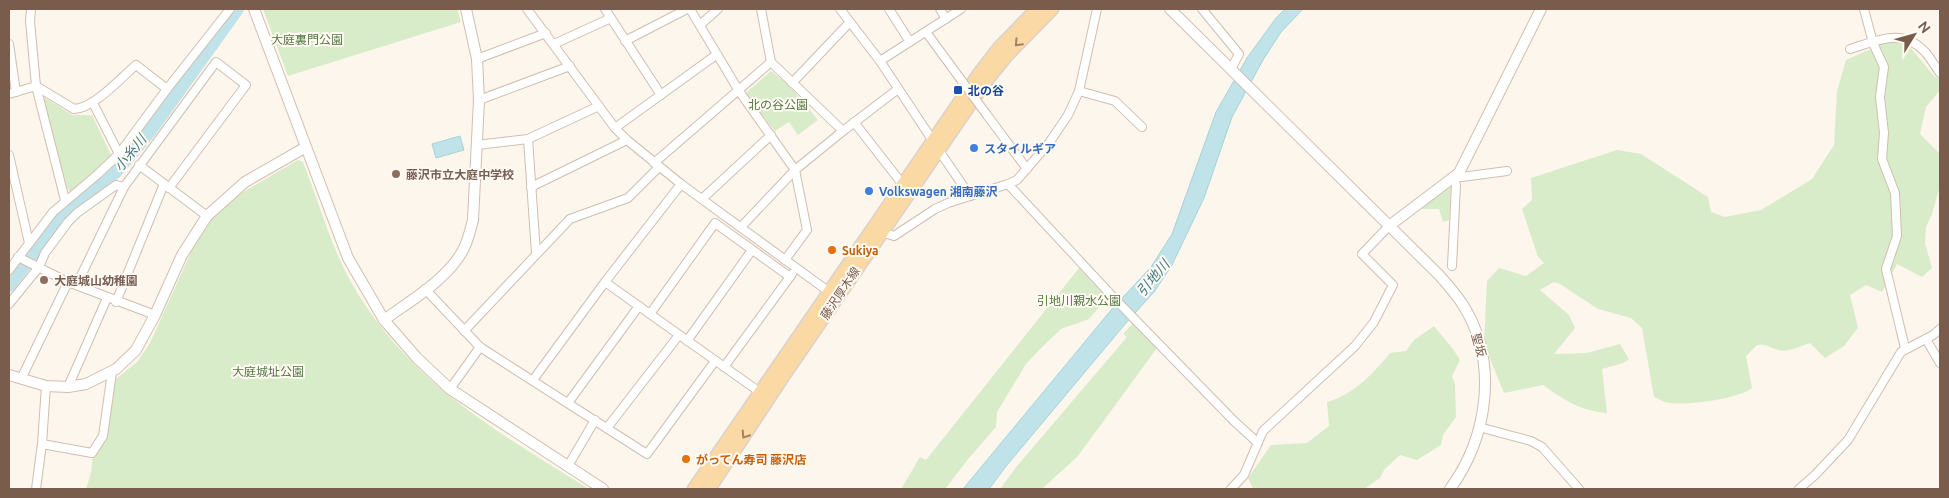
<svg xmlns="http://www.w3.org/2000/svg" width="1949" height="498" viewBox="0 0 1949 498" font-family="Ubuntu,'Noto Sans JP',sans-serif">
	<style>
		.green { fill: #d8ecc9 }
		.water { fill: #bfe3e8; stroke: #a5d3da }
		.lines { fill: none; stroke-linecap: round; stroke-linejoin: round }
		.river { stroke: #bfe3e8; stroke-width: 14 }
		.minor-casing { stroke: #d1beb0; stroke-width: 10 }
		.tertiary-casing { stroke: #d1beb0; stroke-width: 12 }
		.primary-casing { stroke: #dad1cd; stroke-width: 15 }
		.minor { stroke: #fff; stroke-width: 8 }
		.tertiary { stroke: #fff; stroke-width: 10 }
		.primary { stroke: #fbd9a5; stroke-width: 12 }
		.minor-bridge-casing { stroke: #d1beb0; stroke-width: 10; stroke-linecap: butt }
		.minor-bridge { stroke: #fff; stroke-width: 8 }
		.oneway { stroke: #a18267 }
		.transit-dot { fill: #1a4fb4; stroke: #fffaf3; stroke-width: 2 }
		.shop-dot { fill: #3f7fe0; stroke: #fffaf3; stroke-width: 2 }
		.education-dot { fill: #8d6e63; stroke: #fffaf3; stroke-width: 2 }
		.food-dot { fill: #e8710a; stroke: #fffaf3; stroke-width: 2 }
		.labels { text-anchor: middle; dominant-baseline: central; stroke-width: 4; stroke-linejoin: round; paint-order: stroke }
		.park-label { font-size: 12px; fill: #537a41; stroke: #fffaf3 }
		.transit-label { font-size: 12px; font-weight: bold; fill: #164399; stroke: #fffaf3; text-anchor: start }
		.shop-label { font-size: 12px; font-weight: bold; fill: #366cbe; stroke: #fffaf3; text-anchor: start }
		.education-label { font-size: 12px; font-weight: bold; fill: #785e54; stroke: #fffaf3; text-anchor: start }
		.food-label { font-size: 12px; font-weight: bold; fill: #c56008; stroke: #fffaf3; text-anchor: start }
		.street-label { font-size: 12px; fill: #7a5c4d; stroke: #fffaf3 }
		.water-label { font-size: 14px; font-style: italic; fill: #437c86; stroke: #fffaf3 }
	</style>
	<rect width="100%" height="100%" fill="#fdf6ec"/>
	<g class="green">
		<polygon points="263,9 457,9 461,22 288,76"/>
		<path d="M1904,40L1935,77L1940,79V90L1926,107L1920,134L1940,154V186L1932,214L1926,227L1925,243L1932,268L1922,277L1897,264L1882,292L1866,285L1850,295L1858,328L1844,346L1825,358L1810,343C1801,346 1787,353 1778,350C1769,347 1766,344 1757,345L1746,356L1752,388C1739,399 1681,407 1665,402C1661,401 1657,398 1654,397L1642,328L1631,318L1598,309L1560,284L1554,282L1540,290L1569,315L1575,328L1554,354L1587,353L1620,344L1629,359L1623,363L1602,369L1607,413C1581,411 1564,400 1543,385L1504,393L1484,344L1487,281L1499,268L1526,276L1544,263L1538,257L1522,209L1532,200L1531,178L1617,150L1641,154L1708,197L1711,212L1725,217L1761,210L1812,179L1834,145L1837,91L1846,60L1884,43Z"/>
		<polygon points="771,71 789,85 818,120 798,135 789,122 775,131 747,97 747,92"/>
		<polygon points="45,98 73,115 92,115 112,157 72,193 68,190 42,100"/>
		<path d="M298,160L303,162C319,202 330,244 351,282C407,381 496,431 589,489H86L91,473L93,455L105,437L116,379L137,362L150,343L192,250L213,218L240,194Z"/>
		<polygon points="1451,187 1449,220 1443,222 1439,209 1421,209 1429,200"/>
		<polygon points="1079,268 1107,298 1089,319 1061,329 1040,349 1026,364 997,412 996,427 969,458 945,489 901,489 920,457 926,460"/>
		<polygon points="1133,323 1157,348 1078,456 1042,489 1000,489 1017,466 1127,337 1123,334"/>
		<path d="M1434,326L1453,349L1460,360L1452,376L1455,384L1456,417L1443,435L1441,445L1417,460L1400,455L1384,470L1380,478L1364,489H1253L1248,478L1271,445L1307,443L1329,426L1327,402C1353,395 1374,373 1390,353L1406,351L1414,340Z"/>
	</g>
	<g class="water">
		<polygon points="1285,9 1303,9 1281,32 1263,60 1232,117 1204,198 1172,265 1154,292 1126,323 1007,465 989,489 963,489 1112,309 1151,267 1172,234 1216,112 1247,58 1276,18"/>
		<polygon points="460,136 464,150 436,158 432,144"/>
	</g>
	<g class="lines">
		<polyline class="river" points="9,285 63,214 115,172 129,156 151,129 237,9"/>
		<g class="minor-casing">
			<g id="minor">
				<polyline points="31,9 30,21 36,86 65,200"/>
				<polyline points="527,9 615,128 627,140 681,184 828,291"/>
				<polyline points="605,9 661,95"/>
				<polyline points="690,9 739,91 795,170 807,230 785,260"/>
				<polyline points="761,9 771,62 843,131"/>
				<polyline points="840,9 880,61 933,141"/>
				<polyline points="889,9 910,42"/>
				<polyline points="940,9 946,19"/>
				<polyline points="1202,9 1239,54 1231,69"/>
				<polyline points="1864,9 1873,43 1884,67 1880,97 1884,133 1882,159 1895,193 1897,236 1886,269 1905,348"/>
				<polyline points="700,25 718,9"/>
				<polyline points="926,32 959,77"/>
				<polyline points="625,41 687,9"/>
				<polyline points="9,44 16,92"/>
				<polyline points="554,44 611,18"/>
				<path d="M1850,49C1879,40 1903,27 1926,53C1931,59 1935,66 1940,73"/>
				<polyline points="477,59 546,33"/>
				<polyline points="880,61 961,9"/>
				<polyline points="792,83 850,22"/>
				<polyline points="1079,91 1115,101 1142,127"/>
				<path d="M9,94L36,86L74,109C93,109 121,78 136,65L167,89"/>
				<polyline points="479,100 570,66"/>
				<polyline points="93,103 119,154"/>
				<polyline points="987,115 1027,169"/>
				<polyline points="854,122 903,185"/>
				<polyline points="615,128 716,55"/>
				<polyline points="528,139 536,253"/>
				<polyline points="477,145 528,139 599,106"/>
				<polyline points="938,149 970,196"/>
				<polyline points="9,155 29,243"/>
				<polyline points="654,163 771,62"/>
				<polyline points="139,165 207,216"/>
				<polyline points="1008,184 1114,298 1235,422 1257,442"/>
				<polyline points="531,187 627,140"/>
				<polyline points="702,199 771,135"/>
				<polyline points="741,227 795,170 843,131 898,89"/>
				<polyline points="879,231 894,236 935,209 948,203 1008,184 1017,180 1049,143 1068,115 1079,91 1097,9"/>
				<polyline points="18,257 68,282 155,315"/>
				<polyline points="1452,266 1456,185 1454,178 1507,171"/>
				<polyline points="9,270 53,212 98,174 119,154 167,89 230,9"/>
				<polyline points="605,282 761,393"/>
				<polyline points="77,284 124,187"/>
				<polyline points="425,289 480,347 647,454 715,361"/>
				<polyline points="116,302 164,184"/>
				<polyline points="9,304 39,267 45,253 68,222 77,213 116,185 124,187 216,62 246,85 169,188"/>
				<polyline points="650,314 715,223 790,277"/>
				<polyline points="464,331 570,219 628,198 659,167"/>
				<polyline points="1926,339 1940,363"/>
				<polyline points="687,341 752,250"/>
				<polyline points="724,367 792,274"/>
				<polyline points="21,379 68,282"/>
				<polyline points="533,380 605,282 681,184"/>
				<polyline points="68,387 107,298"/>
				<polyline points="450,389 480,347"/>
				<polyline points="568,403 639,306"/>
				<polyline points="1479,427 1531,441 1542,447 1579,489"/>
				<polyline points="607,428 679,335"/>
				<polyline points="42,444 92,453 103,436 112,372"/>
				<polyline points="568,466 595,420"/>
				<polyline points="36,489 42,444 46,386"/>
				<polyline points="1231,489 1244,475 1263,431 1355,346 1374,322 1393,285 1362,254 1389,226"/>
				<polyline points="1799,489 1815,475 1848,440 1901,352 1933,335 1940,329"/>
			</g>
		</g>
		<g class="tertiary-casing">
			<g id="tertiary">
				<polyline points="254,9 348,258 384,320 417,358 450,389 603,489"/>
				<path d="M1170,9L1439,275C1447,284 1456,294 1463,305C1499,362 1488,437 1450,489"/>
				<polyline points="1389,226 1459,173 1541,9"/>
				<path d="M384,320C410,301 448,279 463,250C468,241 470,231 473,220L479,100L477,59L466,9"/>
				<polyline points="9,375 46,386 68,387 86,384 116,369 136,350 155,315 182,255 207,216 245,182 306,147"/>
			</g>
		</g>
		<g class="primary-casing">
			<g id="primary">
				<polyline points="694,489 979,74 999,48 1037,9"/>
				<polyline points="709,489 784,375 986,81 1007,55 1052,9"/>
			</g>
		</g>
		<use href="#minor" class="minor"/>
		<use href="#tertiary" class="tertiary"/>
		<use href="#primary" class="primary"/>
		<g class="minor-bridge-casing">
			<polyline id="minor-bridge" points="959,77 987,115"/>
		</g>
		<use href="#minor-bridge" class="minor-bridge"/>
	</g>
	<defs><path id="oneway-chevron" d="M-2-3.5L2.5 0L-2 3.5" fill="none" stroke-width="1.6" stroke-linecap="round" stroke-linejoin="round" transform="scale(1.25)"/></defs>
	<g class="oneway">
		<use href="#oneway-chevron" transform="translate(1018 43) rotate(133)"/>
		<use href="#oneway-chevron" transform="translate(745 435) rotate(123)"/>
	</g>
	<rect class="transit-dot" x="953" y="85" width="10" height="10" rx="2.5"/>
	<g class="shop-dot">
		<circle cx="974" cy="148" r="5"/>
		<circle cx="869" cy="191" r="5"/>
	</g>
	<g class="education-dot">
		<circle cx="396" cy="174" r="5"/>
		<circle cx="44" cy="280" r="5"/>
	</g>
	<g class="food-dot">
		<circle cx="832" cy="250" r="5"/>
		<circle cx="686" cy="459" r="5"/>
	</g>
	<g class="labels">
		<g class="park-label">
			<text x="307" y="39">大庭裏門公園</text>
			<text x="778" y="104">北の谷公園</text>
			<text x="1079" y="300">引地川親水公園</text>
			<text x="268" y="371">大庭城址公園</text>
		</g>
		<g class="transit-label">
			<text x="968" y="90">北の谷</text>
		</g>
		<g class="shop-label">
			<text x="984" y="148">スタイルギア</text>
			<text x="879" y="191">Volkswagen 湘南藤沢</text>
		</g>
		<g class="education-label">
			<text x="406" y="174">藤沢市立大庭中学校</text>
			<text x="54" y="280">大庭城山幼稚園</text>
		</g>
		<g class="food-label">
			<text x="842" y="250">Sukiya</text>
			<text x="696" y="459">がってん寿司 藤沢店</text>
		</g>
		<g class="street-label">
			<text transform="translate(840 293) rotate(-56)">藤沢厚木線</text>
			<text transform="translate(1479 345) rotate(75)">聖坂</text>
		</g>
		<g class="water-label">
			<text transform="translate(130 153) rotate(-51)">小糸川</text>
			<text transform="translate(1153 278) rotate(-50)">引地川</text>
		</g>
	</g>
	<rect width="1949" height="498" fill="none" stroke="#7a5c4d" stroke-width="20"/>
	<g transform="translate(1914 35) rotate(53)" stroke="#fffaf3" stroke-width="4" paint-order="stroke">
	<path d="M0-4L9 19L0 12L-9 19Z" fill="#7a5c4d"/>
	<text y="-8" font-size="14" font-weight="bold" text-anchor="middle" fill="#7a5c4d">N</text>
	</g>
</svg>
